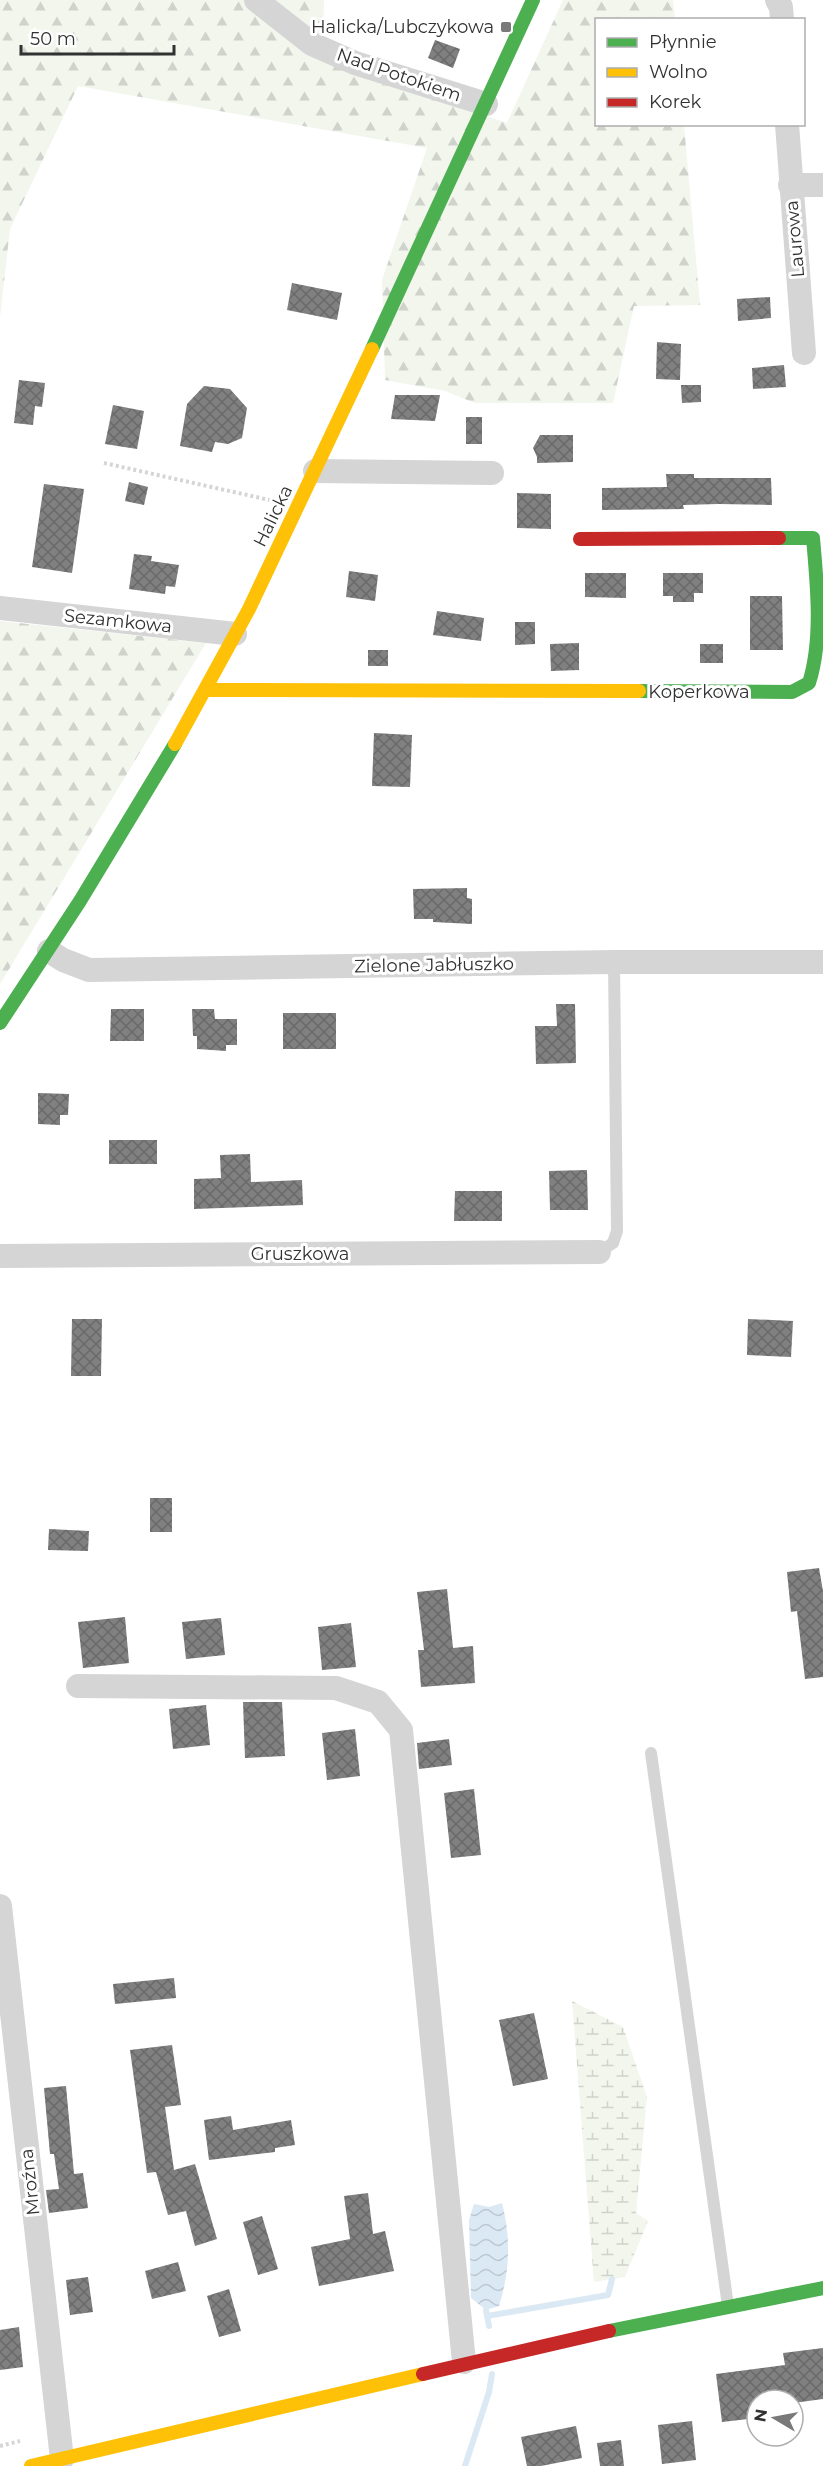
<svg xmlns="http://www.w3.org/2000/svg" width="823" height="2466" viewBox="0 0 823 2466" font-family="Montserrat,sans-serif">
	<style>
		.forest { fill: url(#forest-firs) }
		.wetland { fill: url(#wetland-marsh) }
		.water { fill: url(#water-waves) }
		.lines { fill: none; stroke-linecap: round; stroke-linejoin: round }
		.stream { stroke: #dae9f4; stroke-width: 6 }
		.building { fill: url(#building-cross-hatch) }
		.path { stroke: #d5d5d5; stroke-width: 4; stroke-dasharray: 3 3; stroke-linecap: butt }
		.lane { stroke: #d5d5d5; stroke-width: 12 }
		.street { stroke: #d5d5d5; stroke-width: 24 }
		.fast { stroke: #4caf50; stroke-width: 14 }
		.slow { stroke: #ffc107; stroke-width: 14 }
		.jam { stroke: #c62828; stroke-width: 14 }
		.poi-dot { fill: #797979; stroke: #fff; stroke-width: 2 }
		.labels { text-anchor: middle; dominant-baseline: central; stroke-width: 6; stroke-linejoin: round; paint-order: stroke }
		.poi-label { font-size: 18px; fill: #313131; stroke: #fff; text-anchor: end }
		.street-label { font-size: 18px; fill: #313131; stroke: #fff }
	</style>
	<defs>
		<pattern id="forest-firs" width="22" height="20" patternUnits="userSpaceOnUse" patternTransform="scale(1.5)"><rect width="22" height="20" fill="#f2f6ed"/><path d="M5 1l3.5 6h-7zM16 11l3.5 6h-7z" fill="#d0d3cc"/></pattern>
		<pattern id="wetland-marsh" width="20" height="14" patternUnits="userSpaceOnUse" patternTransform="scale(1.5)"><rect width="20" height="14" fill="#f2f6ed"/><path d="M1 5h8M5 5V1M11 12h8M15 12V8" fill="none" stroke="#d0d3cc"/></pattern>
		<pattern id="water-waves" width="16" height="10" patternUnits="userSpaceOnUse" patternTransform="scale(1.5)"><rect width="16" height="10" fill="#dae9f4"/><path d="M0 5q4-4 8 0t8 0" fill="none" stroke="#bcc8d2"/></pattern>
		<pattern id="building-cross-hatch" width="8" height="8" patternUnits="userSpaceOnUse" patternTransform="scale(1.5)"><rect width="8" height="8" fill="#808080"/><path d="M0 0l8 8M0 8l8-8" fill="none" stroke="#696969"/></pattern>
	</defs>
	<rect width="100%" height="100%" fill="#fff"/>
	<g class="forest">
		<polygon points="0,0 324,0 322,60 507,123 563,0 673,0 675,19 596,20 596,124 684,125 700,305 634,306 613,403 475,403 445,391 385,380 382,280 427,148 78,86 10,229 0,317"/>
		<polygon points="0,621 206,643 0,984"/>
	</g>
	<polygon class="wetland" points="572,2001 623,2027 647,2097 636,2213 648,2221 625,2277 594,2282"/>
	<path class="water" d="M502,2203C511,2237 510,2272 499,2306L486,2310L471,2298L469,2220L474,2204L489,2207Z"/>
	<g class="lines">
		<g class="stream">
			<polyline points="486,2310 489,2326"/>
			<polyline points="487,2316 608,2295 612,2279"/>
			<polyline points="465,2466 489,2392 492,2374"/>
		</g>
	</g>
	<g class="building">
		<polygon points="435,40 460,49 453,68 428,58"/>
		<polygon points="292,283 342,293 337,320 287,310"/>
		<polygon points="770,297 771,318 738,321 737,299"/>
		<polygon points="657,342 681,344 680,380 656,379"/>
		<polygon points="784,365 786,387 753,389 752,368"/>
		<polygon points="19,380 45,383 42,407 35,406 33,425 14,423"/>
		<polygon points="681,385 701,385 701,402 682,403"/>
		<polygon points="204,386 230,389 247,408 242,438 228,444 215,442 212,452 180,446 187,404"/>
		<polygon points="395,395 440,395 435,421 391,419"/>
		<polygon points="113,405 144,411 137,449 105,444"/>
		<rect x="466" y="417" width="16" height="27"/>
		<polygon points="540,435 573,435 573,462 537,463 537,457 533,448"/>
		<polygon points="666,474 694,474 694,478 771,478 772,505 718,504 683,505 684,509 602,510 602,488 667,487"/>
		<polygon points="129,482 148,487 144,505 125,501"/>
		<polygon points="44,484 84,489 72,573 32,567"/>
		<polygon points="517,493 551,494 551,529 517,528"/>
		<polygon points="134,554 152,556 151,561 179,565 175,587 166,586 165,594 129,589"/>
		<polygon points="349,571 378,575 375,601 346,597"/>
		<polygon points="585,573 626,573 626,598 585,597"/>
		<polygon points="663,573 703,573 703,593 694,593 694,602 673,602 673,596 663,596"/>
		<polygon points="750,596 782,596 783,650 750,650"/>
		<polygon points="437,611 484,618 481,641 433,635"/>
		<polygon points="515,622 535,622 535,644 515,645"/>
		<polygon points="579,643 579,670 551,671 550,644"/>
		<rect x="700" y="644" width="23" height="19"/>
		<rect x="368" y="650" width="20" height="16"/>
		<polygon points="374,733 412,735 410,787 372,786"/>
		<polygon points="467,888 467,898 472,899 472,924 433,922 433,919 414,919 413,889"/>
		<polygon points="556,1004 575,1004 576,1063 536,1064 535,1026 557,1026"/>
		<polygon points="111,1009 144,1009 144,1041 110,1041"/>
		<polygon points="192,1009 214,1009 215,1019 237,1019 237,1045 226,1045 226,1051 197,1049 197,1036 193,1036"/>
		<rect x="283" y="1013" width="53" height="36"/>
		<polygon points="38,1093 69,1094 68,1115 60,1115 60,1125 38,1124"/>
		<rect x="109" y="1140" width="48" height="24"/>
		<polygon points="250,1154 251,1182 302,1180 303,1205 194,1209 194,1179 221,1178 220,1155"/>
		<polygon points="587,1170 588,1210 550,1210 549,1171"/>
		<polygon points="455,1191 502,1191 502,1221 454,1221"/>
		<polygon points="72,1319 102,1319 101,1376 71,1376"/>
		<polygon points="748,1319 793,1321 791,1357 747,1355"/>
		<rect x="150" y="1498" width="22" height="34"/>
		<polygon points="49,1529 89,1531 88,1551 48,1550"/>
		<polygon points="819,1568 823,1591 823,1677 805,1679 797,1611 791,1612 787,1572"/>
		<polygon points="447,1589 453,1648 473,1646 475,1683 421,1687 418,1650 424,1650 417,1592"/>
		<polygon points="125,1617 129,1663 83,1668 78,1622"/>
		<polygon points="221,1618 225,1655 186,1659 182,1622"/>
		<polygon points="351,1623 356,1667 322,1670 318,1627"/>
		<polygon points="243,1702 282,1702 285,1756 245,1758"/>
		<polygon points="206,1705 210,1745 173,1749 169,1709"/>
		<polygon points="355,1729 360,1776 327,1780 322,1733"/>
		<polygon points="449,1739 452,1765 419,1769 417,1743"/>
		<polygon points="474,1789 481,1855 451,1858 444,1793"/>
		<polygon points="174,1978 176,1998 115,2004 113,1984"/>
		<polygon points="534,2013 548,2079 513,2086 499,2020"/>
		<polygon points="172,2045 181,2105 165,2107 174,2170 195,2164 217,2239 195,2246 186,2211 168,2215 156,2172 147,2173 130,2050"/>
		<polygon points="66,2086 74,2174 83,2173 88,2208 49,2213 46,2190 59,2189 54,2154 50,2154 44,2088"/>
		<polygon points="231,2116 233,2130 291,2120 295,2145 275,2148 275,2152 209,2160 204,2120"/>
		<polygon points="368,2193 373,2234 385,2231 394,2271 319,2286 311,2247 350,2239 344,2196"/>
		<polygon points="262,2216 278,2269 258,2275 243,2222"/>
		<polygon points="178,2262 186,2291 152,2299 145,2271"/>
		<polygon points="88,2277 93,2312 70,2315 66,2280"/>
		<polygon points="229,2289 241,2331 219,2337 207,2296"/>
		<polygon points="19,2327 23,2367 0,2370 0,2330"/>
		<polygon points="823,2348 823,2399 793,2403 793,2400 757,2400 757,2418 722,2422 716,2374 785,2365 783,2353"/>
		<polygon points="692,2421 696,2460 662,2464 658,2425"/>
		<polygon points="576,2426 582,2458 541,2466 527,2466 521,2437"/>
		<polygon points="621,2440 624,2466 600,2466 597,2443"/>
	</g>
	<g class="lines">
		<g class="path">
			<polyline points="104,463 274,501"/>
			<polyline points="0,2446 20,2441"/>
		</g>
		<g class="lane">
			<polyline points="599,1252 613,1243 617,1231 614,962"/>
			<polyline points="651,1753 728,2306"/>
		</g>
		<g class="street">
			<polyline points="256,0 312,44 355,63 486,104"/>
			<polyline points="777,0 781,7 782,20"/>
			<polyline points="787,124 804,353"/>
			<polyline points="790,185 823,185"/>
			<polyline points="315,471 492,473"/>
			<polyline points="0,608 235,634"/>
			<polyline points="49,951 63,960 89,970 614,962 823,962"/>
			<polyline points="0,1256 599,1252"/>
			<polyline points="78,1686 336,1688 378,1702 401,1730 464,2362"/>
			<polyline points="0,1906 62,2459"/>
		</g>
		<g class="fast">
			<polyline points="372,349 533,0"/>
			<path d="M639,691L792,692L809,683C823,639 817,584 813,538H779"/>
			<polyline points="0,1023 80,901 175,744"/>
			<polyline points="609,2331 823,2288"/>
		</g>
		<g class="slow">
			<polyline points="205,690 639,691"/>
			<polyline points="175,744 249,609 372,349"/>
			<polyline points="31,2466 423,2374"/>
		</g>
		<g class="jam">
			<polyline points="580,539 779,538"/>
			<polyline points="423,2374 609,2331"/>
		</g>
	</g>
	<rect class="poi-dot" x="500" y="21" width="12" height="12" rx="3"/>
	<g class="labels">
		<g class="poi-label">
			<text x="494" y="27">Halicka/Lubczykowa</text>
		</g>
		<g class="street-label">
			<text transform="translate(399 75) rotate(19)">Nad Potokiem</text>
			<text transform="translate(795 239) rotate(-95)">Laurowa</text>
			<text transform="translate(273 516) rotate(-64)">Halicka</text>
			<text transform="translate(118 621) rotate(6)">Sezamkowa</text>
			<text x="699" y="692">Koperkowa</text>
			<text transform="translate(434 965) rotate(-1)">Zielone Jabłuszko</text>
			<text x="300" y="1254">Gruszkowa</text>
			<text transform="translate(30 2182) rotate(-96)">Mroźna</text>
		</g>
	</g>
	<rect x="595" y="18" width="210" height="108" fill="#ffffff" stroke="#adadad" stroke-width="1.5"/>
	<rect x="607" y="38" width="30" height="9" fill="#4caf50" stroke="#adadad" stroke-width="1.5"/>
	<text x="649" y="48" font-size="18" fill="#313131">Płynnie</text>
	<rect x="607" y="68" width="30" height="9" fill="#ffc107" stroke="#adadad" stroke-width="1.5"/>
	<text x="649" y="78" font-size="18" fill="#313131">Wolno</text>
	<rect x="607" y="98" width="30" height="9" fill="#c62828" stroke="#adadad" stroke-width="1.5"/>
	<text x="649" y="108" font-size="18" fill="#313131">Korek</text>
	<g transform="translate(775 2418) rotate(280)"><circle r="28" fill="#ffffff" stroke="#adadad" stroke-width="1.5"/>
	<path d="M0-4.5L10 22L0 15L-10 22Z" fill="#797979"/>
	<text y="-9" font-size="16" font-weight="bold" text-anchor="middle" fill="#313131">N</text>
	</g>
	<path d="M21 45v9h153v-9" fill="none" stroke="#313131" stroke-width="3"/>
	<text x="30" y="45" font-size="18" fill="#313131" stroke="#ffffff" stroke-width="4.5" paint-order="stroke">50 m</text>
</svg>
